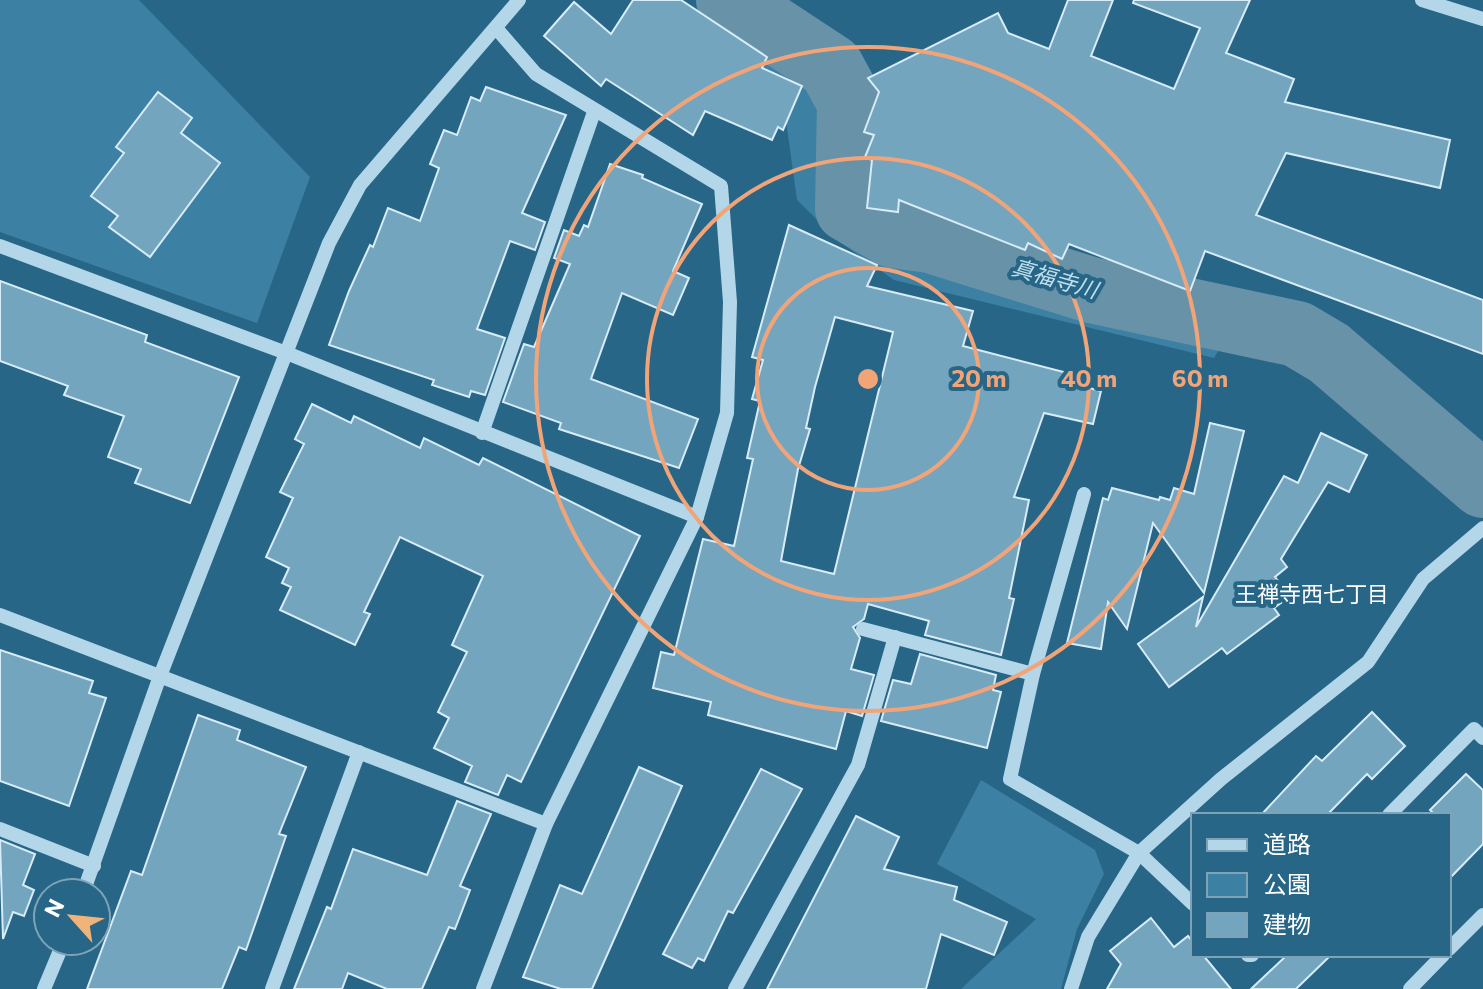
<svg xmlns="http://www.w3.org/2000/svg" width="1483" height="989" viewBox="0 0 1483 989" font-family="Commissioner,'Noto Sans JP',sans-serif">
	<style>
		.green { fill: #3c81a3 }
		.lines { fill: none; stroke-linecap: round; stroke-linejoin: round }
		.river { stroke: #6892a8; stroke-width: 66 }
		.building { fill: #74a5bf; stroke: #d7ecf7; stroke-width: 2; fill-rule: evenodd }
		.minor { stroke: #b3d7e8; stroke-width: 14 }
		.ring { fill: none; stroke: #f2a479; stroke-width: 4 }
		.labels { text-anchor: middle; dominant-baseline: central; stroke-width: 8; stroke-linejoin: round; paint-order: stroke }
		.water-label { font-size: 22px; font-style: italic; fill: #bfe0f0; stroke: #286687 }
		.neighbourhood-label { font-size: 22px; fill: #fff; stroke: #286687 }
		.centre { fill: #f2a479; stroke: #286687; stroke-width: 4 }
		.ring-label { font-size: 24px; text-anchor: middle; font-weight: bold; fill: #f2a479; stroke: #286687; stroke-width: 8; stroke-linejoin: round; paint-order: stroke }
	</style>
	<rect width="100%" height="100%" fill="#286687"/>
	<g class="green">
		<polygon points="0,0 139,0 310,177 257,323 0,232"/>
		<polygon points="729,0 743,0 839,81 832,150 841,207 864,230 1228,334 1214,358 894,280 840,242 797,200 783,99 722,32"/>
		<polygon points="981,780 1095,850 1104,874 1077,929 1061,989 961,989 1036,919 937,864"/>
	</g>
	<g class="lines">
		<polyline class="river" points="729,0 831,67 850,102 848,209 893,235 930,240 1091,290 1297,334 1329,353 1483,485"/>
	</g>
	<g class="building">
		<polygon points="633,0 681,0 767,57 762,68 802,86 783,130 778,127 772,140 705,111 693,135 606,79 601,86 544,36 574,2 611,34"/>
		<polygon points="1068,0 1113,0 1091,56 1174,89 1200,28 1133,3 1134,0 1250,0 1226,53 1294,79 1285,102 1450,140 1440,188 1286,153 1256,215 1483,300 1483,354 1205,251 1190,291 1069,244 1062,259 1028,243 1025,250 899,200 898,212 867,208 872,160 865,157 874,135 864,132 879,92 868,78 998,13 1008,33 1049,49"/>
		<polygon points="486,87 566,115 522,213 545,222 535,250 510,241 477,329 505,338 485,395 471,391 469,397 432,385 434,380 329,345 349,291 370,245 373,247 388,208 420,221 439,168 430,164 444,130 457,135 471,97 480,101"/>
		<polygon points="158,92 192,118 181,133 220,163 150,257 109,227 118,216 91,196 124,153 116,147"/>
		<polygon points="610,164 643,175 642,178 702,204 673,271 689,278 673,315 622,293 591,379 698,419 679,468 559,429 561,423 503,402 524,344 534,347 570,264 554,258 564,230 579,236 584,225 588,227"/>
		<path d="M789,225L877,265L867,286L973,311L963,346L1083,377L1081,386L1101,391L1093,424L1044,413L1014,497L1029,500L1009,598L1014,599L1001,655L925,635L929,621L868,604L864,619L853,627L860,638L851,669L874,675L862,716L846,711L836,749L708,715L711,702L653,688L661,652L674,655L703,539L734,546L753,459L747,458L760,401L752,399L763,360L752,357ZM835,317L893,332L834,574L781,561L798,469L810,429L806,428L815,387Z"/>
		<polygon points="0,281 147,335 145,342 239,377 190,503 135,483 141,469 108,457 124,416 64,395 68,386 0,361"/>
		<polygon points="312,404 351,423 354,416 420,448 424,438 479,465 483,458 640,536 521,782 507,775 498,795 465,782 472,766 434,748 449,718 438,712 467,652 452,645 483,576 400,537 364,612 370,614 355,645 280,610 291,587 282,583 289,568 266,557 293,498 280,492 304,444 295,439"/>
		<polygon points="1210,423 1244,431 1204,593 1153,523 1127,629 1108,602 1101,649 1067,643 1103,498 1108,500 1112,488 1159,500 1160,497 1170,500 1174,488 1194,494"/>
		<polygon points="1321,433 1367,455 1349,492 1328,482 1281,559 1287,567 1275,577 1287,592 1282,596 1285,600 1274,608 1279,615 1227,654 1222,648 1169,687 1138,644 1203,597 1196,627 1284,476 1298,483"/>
		<polygon points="0,650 93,681 89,693 106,698 69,806 0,781"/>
		<polygon points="920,654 996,675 993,690 1001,692 987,748 881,721 893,680 911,684"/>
		<polygon points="1372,712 1405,746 1372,779 1367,774 1327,815 1261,815 1316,756 1322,761"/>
		<polygon points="198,715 240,730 237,740 306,767 279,834 286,836 246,950 239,947 222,989 87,989 131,871 142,875"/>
		<polygon points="639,767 682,786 592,989 561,989 523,977 560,885 582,894"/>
		<polygon points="761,769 802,789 733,913 728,911 704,961 698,958 692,968 663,954"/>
		<polygon points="1466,774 1483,790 1483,844 1449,879 1449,815 1435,815 1430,810"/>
		<polygon points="457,801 491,814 460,886 470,890 455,929 449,927 422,989 387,989 348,973 342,989 294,989 327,907 331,909 353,849 427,875"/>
		<polygon points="856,816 899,837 884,869 957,887 954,900 1007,922 994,955 941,934 926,989 767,989"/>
		<polygon points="0,840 35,854 23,885 34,890 24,916 13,912 3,939"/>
		<polygon points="1151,918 1174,947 1188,936 1193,942 1193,955 1203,955 1231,989 1107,989 1121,964 1110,951"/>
		<polygon points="1287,955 1331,955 1296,989 1251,989"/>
	</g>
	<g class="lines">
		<g class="minor">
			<polyline points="1422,0 1483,19"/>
			<polyline points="0,246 289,354 697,517"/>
			<polyline points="482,433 594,112"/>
			<polyline points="1084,494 1033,674 1010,779 1139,853 1193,904"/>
			<polyline points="0,615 546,824"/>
			<polyline points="863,629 1033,674"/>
			<polyline points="1389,815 1474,729 1483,738"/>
			<polyline points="0,829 94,866"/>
			<polyline points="83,893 160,676 329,243 360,185 519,0"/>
			<polyline points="1449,949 1483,915"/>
			<polyline points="1248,955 1252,955"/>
			<polyline points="44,989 64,941"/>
			<polyline points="272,989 359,752"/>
			<polyline points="483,989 546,824 697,517 727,413 730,302 721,186 536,74 496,28"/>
			<polyline points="735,989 858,765 895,637"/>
			<polyline points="1071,989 1088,937 1139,853 1221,779 1368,662 1423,579 1483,528"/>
			<polyline points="1410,989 1443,955"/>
		</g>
	</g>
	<g class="ring">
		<circle cx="868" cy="379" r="111"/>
		<circle cx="868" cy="379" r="221"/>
		<circle cx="868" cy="379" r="332"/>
	</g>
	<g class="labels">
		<g class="water-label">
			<text transform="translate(1055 278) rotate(16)">真福寺川</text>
		</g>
		<g class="neighbourhood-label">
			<text x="1312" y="593">王禅寺西七丁目</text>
		</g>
	</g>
	<circle cx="868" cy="379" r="12" class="centre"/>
	<g class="ring-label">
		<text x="979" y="387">20 m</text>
		<text x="1089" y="387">40 m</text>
		<text x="1200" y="387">60 m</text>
	</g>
	<rect x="1191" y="813" width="260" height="144" fill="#286687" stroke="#7ea3b7" stroke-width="2"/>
	<rect x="1207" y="839" width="40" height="12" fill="#b3d7e8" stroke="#7ea3b7" stroke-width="2"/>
	<text x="1263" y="853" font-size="24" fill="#ffffff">道路</text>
	<rect x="1207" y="873" width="40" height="24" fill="#3c81a3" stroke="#7ea3b7" stroke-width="2"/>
	<text x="1263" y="893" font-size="24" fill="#ffffff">公園</text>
	<rect x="1207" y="913" width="40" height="24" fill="#74a5bf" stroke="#7ea3b7" stroke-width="2"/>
	<text x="1263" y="933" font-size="24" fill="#ffffff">建物</text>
	<g transform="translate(72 917) rotate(297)"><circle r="38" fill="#286687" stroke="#7ea3b7" stroke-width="2"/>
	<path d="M0-6L14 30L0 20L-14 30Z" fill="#f0b479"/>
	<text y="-12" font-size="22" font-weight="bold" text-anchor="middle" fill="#ffffff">N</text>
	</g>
</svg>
